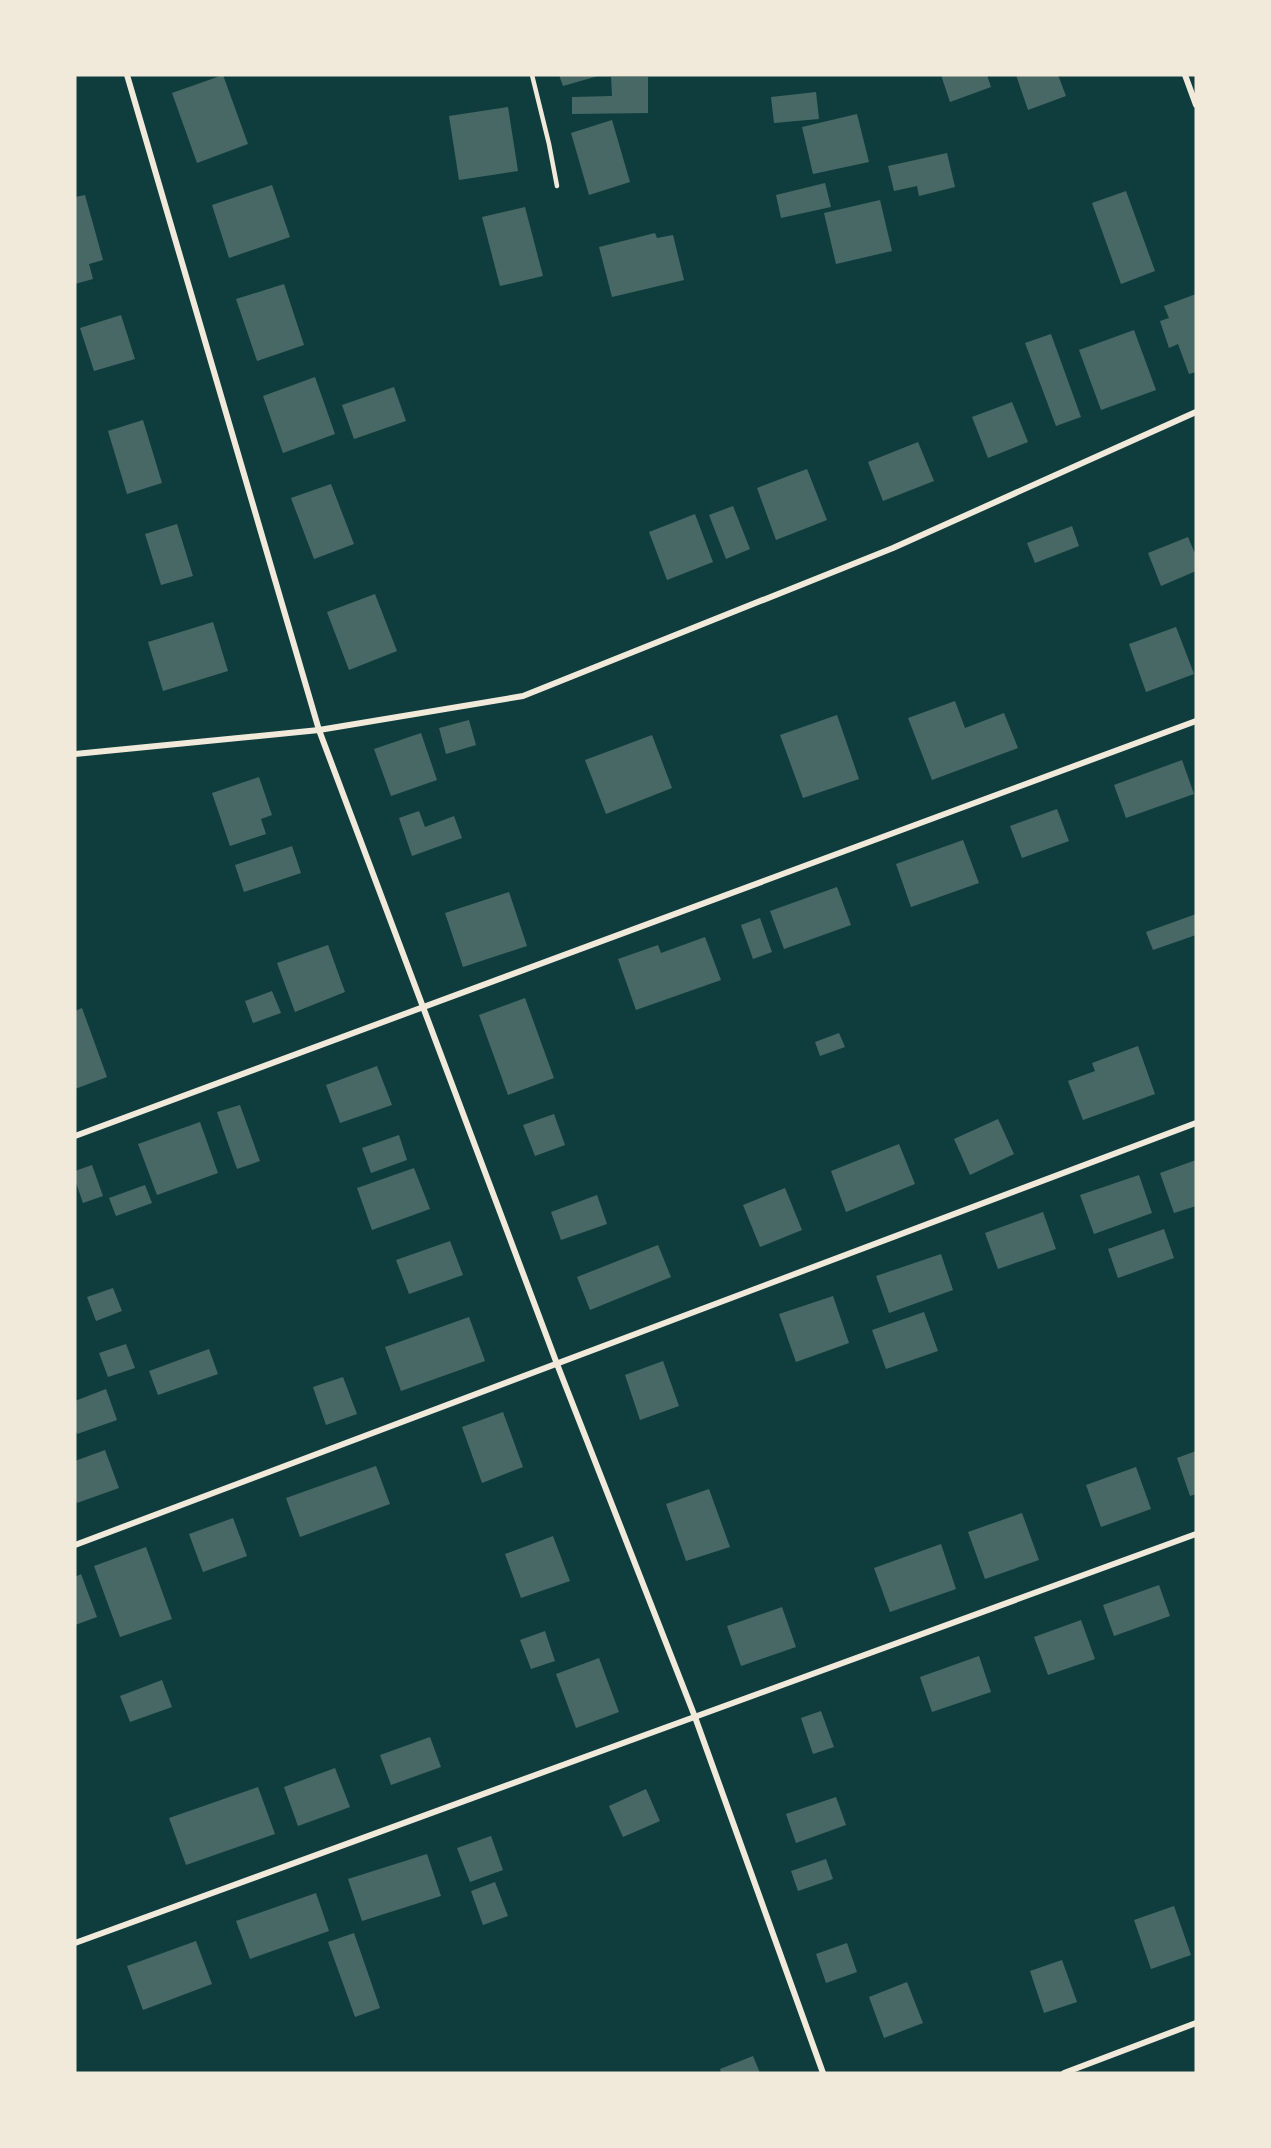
<svg xmlns="http://www.w3.org/2000/svg" width="1271" height="2148" viewBox="0 0 1271 2148" font-family="Roboto,sans-serif">
	<style>
		.building { fill: #486865 }
		.lines { fill: none; stroke-linecap: round; stroke-linejoin: round }
		.service { stroke: #f1e9da; stroke-width: 4.5 }
		.minor { stroke: #f1e9da; stroke-width: 6 }
	</style>
	<rect width="100%" height="100%" fill="#0f3d3e"/>
	<g class="building">
		<polygon points="223,75 248,144 197,163 172,93"/>
		<polygon points="559,75 598,75 598,76 563,86"/>
		<polygon points="941,75 987,75 991,87 950,102"/>
		<polygon points="1016,75 1058,75 1066,96 1028,110"/>
		<polygon points="611,77 648,77 648,113 572,114 572,97 612,96"/>
		<polygon points="816,92 819,119 774,123 771,97"/>
		<polygon points="508,107 518,171 459,180 449,116"/>
		<polygon points="857,114 869,162 813,174 802,127"/>
		<polygon points="612,120 630,182 589,195 571,133"/>
		<polygon points="947,153 955,187 919,196 917,186 894,191 888,166"/>
		<polygon points="825,183 831,207 781,218 776,195"/>
		<polygon points="272,185 290,237 229,258 212,205"/>
		<polygon points="1126,191 1155,271 1121,284 1092,203"/>
		<polygon points="85,195 103,260 89,264 93,279 75,284 75,197"/>
		<polygon points="880,200 892,251 836,264 824,213"/>
		<polygon points="525,207 543,276 500,286 482,217"/>
		<polygon points="655,233 657,238 673,235 684,280 612,297 599,247"/>
		<polygon points="284,284 304,345 257,361 236,299"/>
		<polygon points="1196,294 1196,372 1189,374 1178,344 1169,348 1160,321 1169,318 1164,306"/>
		<polygon points="121,315 135,359 94,371 80,328"/>
		<polygon points="1134,330 1156,390 1101,410 1079,350"/>
		<polygon points="1051,334 1081,417 1056,426 1025,343"/>
		<polygon points="315,377 335,434 283,453 263,396"/>
		<polygon points="394,387 406,421 354,439 342,405"/>
		<polygon points="1012,402 1028,442 988,458 972,417"/>
		<polygon points="143,420 162,483 127,494 108,431"/>
		<polygon points="918,442 934,481 883,501 868,462"/>
		<polygon points="807,469 827,520 776,540 757,488"/>
		<polygon points="331,484 354,544 314,559 291,498"/>
		<polygon points="733,506 750,549 726,559 709,515"/>
		<polygon points="695,514 713,562 667,580 649,532"/>
		<polygon points="177,524 193,576 161,585 145,534"/>
		<polygon points="1072,526 1079,546 1035,563 1027,543"/>
		<polygon points="1188,537 1196,556 1196,571 1161,586 1148,553"/>
		<polygon points="375,594 397,651 349,670 327,612"/>
		<polygon points="213,622 228,671 163,691 148,642"/>
		<polygon points="1176,627 1194,674 1146,692 1129,644"/>
		<polygon points="955,701 965,728 1004,713 1018,748 932,780 908,718"/>
		<polygon points="837,715 859,779 803,798 780,735"/>
		<polygon points="469,720 476,745 446,754 439,728"/>
		<polygon points="421,733 437,780 391,796 374,749"/>
		<polygon points="652,735 672,788 606,814 585,760"/>
		<polygon points="1182,760 1194,794 1126,818 1114,785"/>
		<polygon points="259,777 272,815 261,819 266,834 230,846 212,793"/>
		<polygon points="1057,809 1069,841 1022,858 1010,826"/>
		<polygon points="419,811 425,827 454,816 462,838 412,856 399,818"/>
		<polygon points="963,840 979,883 911,907 896,864"/>
		<polygon points="292,846 301,873 244,892 235,865"/>
		<polygon points="837,887 851,925 784,949 770,911"/>
		<polygon points="509,892 527,946 463,967 445,913"/>
		<polygon points="1196,914 1196,935 1153,950 1146,932"/>
		<polygon points="760,918 772,952 753,959 741,925"/>
		<polygon points="705,937 721,980 636,1010 618,959 658,945 661,953"/>
		<polygon points="328,945 345,992 295,1012 277,963"/>
		<polygon points="272,991 281,1013 253,1023 245,1001"/>
		<polygon points="525,998 554,1078 508,1095 479,1015"/>
		<polygon points="82,1008 107,1077 75,1089 75,1011"/>
		<polygon points="839,1033 845,1047 820,1056 815,1042"/>
		<polygon points="1138,1046 1155,1094 1083,1120 1068,1081 1095,1071 1092,1063"/>
		<polygon points="377,1066 392,1105 340,1123 326,1085"/>
		<polygon points="240,1105 260,1161 237,1169 217,1112"/>
		<polygon points="554,1114 565,1145 535,1156 523,1125"/>
		<polygon points="998,1119 1014,1154 970,1175 954,1139"/>
		<polygon points="200,1122 218,1173 157,1195 138,1144"/>
		<polygon points="399,1135 407,1160 371,1173 362,1148"/>
		<polygon points="899,1144 915,1184 846,1212 831,1171"/>
		<polygon points="1196,1160 1196,1206 1174,1213 1160,1173"/>
		<polygon points="92,1165 103,1196 83,1203 75,1180 75,1171"/>
		<polygon points="414,1168 430,1209 372,1230 357,1188"/>
		<polygon points="1139,1175 1152,1213 1094,1234 1080,1195"/>
		<polygon points="145,1185 152,1203 116,1216 109,1198"/>
		<polygon points="785,1188 802,1230 760,1247 743,1205"/>
		<polygon points="597,1195 607,1224 561,1240 551,1212"/>
		<polygon points="1043,1212 1056,1249 998,1269 985,1233"/>
		<polygon points="1164,1229 1174,1258 1118,1278 1108,1249"/>
		<polygon points="450,1241 463,1275 409,1294 396,1260"/>
		<polygon points="658,1245 671,1277 590,1310 577,1277"/>
		<polygon points="941,1254 953,1290 889,1313 876,1276"/>
		<polygon points="113,1288 122,1311 96,1321 87,1297"/>
		<polygon points="833,1296 849,1343 796,1362 779,1314"/>
		<polygon points="924,1312 938,1351 886,1369 872,1330"/>
		<polygon points="469,1317 485,1361 401,1391 385,1347"/>
		<polygon points="126,1344 135,1368 108,1377 99,1353"/>
		<polygon points="209,1349 218,1374 158,1395 149,1371"/>
		<polygon points="663,1361 679,1406 640,1420 625,1375"/>
		<polygon points="343,1377 357,1414 326,1425 313,1387"/>
		<polygon points="106,1389 117,1420 77,1434 75,1428 75,1401"/>
		<polygon points="503,1412 523,1467 482,1483 462,1427"/>
		<polygon points="105,1450 119,1488 77,1503 75,1497 75,1461"/>
		<polygon points="1196,1451 1196,1494 1190,1496 1177,1458"/>
		<polygon points="376,1466 390,1504 300,1537 286,1498"/>
		<polygon points="1136,1467 1151,1509 1101,1527 1086,1485"/>
		<polygon points="709,1489 730,1547 686,1561 666,1504"/>
		<polygon points="1022,1513 1039,1560 985,1579 968,1532"/>
		<polygon points="233,1518 247,1556 203,1572 189,1534"/>
		<polygon points="553,1536 570,1581 521,1598 505,1554"/>
		<polygon points="941,1544 956,1589 890,1612 874,1568"/>
		<polygon points="146,1547 172,1619 120,1637 94,1566"/>
		<polygon points="81,1574 97,1617 75,1625 75,1577"/>
		<polygon points="1159,1585 1170,1616 1114,1636 1103,1605"/>
		<polygon points="782,1607 796,1647 741,1666 727,1626"/>
		<polygon points="1081,1620 1095,1659 1048,1675 1034,1637"/>
		<polygon points="545,1631 555,1661 531,1669 520,1640"/>
		<polygon points="979,1656 991,1692 932,1712 920,1677"/>
		<polygon points="599,1658 619,1712 576,1728 556,1674"/>
		<polygon points="162,1680 172,1707 130,1722 120,1696"/>
		<polygon points="821,1711 834,1747 813,1754 801,1718"/>
		<polygon points="430,1737 441,1767 391,1785 380,1755"/>
		<polygon points="335,1768 350,1807 298,1826 284,1787"/>
		<polygon points="258,1787 275,1834 186,1865 169,1818"/>
		<polygon points="646,1789 660,1821 623,1837 609,1806"/>
		<polygon points="836,1797 846,1825 796,1843 786,1814"/>
		<polygon points="491,1836 503,1870 470,1882 457,1848"/>
		<polygon points="427,1854 441,1896 362,1921 348,1879"/>
		<polygon points="826,1859 833,1879 798,1891 791,1871"/>
		<polygon points="495,1882 508,1916 483,1925 471,1891"/>
		<polygon points="316,1893 329,1931 250,1959 236,1921"/>
		<polygon points="1174,1906 1191,1955 1151,1969 1134,1920"/>
		<polygon points="354,1933 380,2008 355,2017 328,1942"/>
		<polygon points="196,1941 212,1984 143,2010 127,1966"/>
		<polygon points="847,1943 857,1972 826,1983 816,1954"/>
		<polygon points="1062,1960 1077,2002 1044,2013 1030,1971"/>
		<polygon points="907,1982 923,2023 884,2038 869,1997"/>
		<polygon points="753,2056 760,2073 721,2073 720,2069"/>
	</g>
	<g class="lines">
		<polyline class="service" points="532,75 549,144 557,186"/>
		<g class="minor">
			<polyline points="127,75 319,730 557,1364 695,1717 823,2073"/>
			<polyline points="1185,75 1196,105"/>
			<polyline points="75,754 319,730 523,696 893,548 1196,412"/>
			<polyline points="75,1136 1196,721"/>
			<polyline points="75,1545 1196,1123"/>
			<polyline points="75,1943 1196,1534"/>
			<polyline points="1064,2073 1196,2023"/>
		</g>
	</g>
	<rect width="1271" height="2148" fill="none" stroke="#f1e9da" stroke-width="153"/>
</svg>
